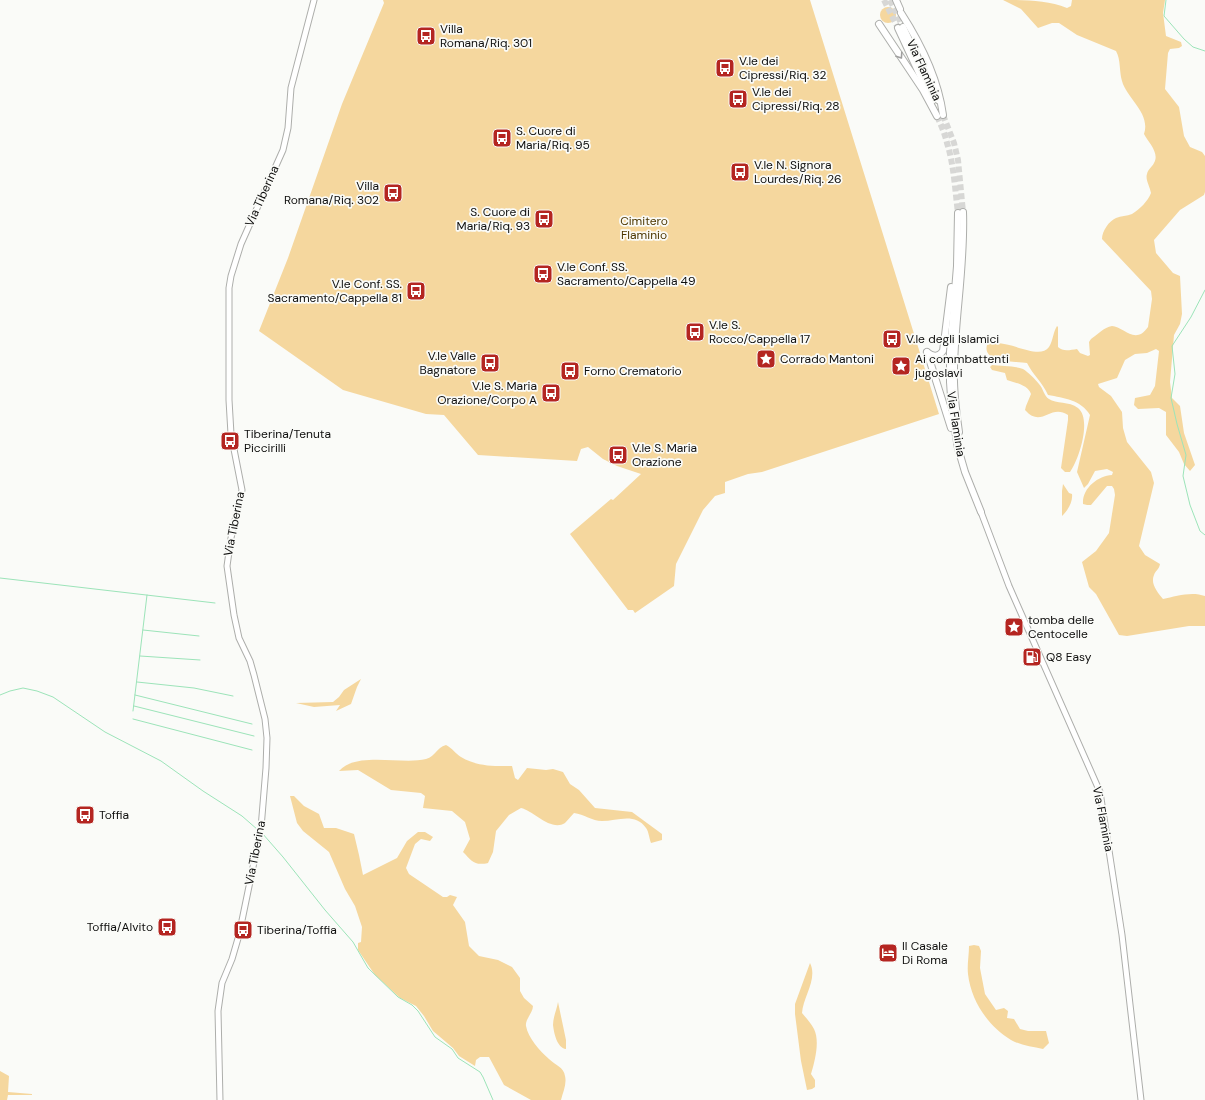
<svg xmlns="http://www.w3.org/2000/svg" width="1205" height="1100" viewBox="0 0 1205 1100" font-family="'DM Sans',sans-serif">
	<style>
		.green { fill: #f5d79e }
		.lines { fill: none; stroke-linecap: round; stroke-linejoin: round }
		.stream { stroke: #9ce4b9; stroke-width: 1 }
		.highway-tunnel { stroke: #d7d7d5; stroke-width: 6; stroke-dasharray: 6 3; stroke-linecap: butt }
		.major-casing { stroke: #adaeab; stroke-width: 7 }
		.highway-casing { stroke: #adaeab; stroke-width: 8 }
		.major { stroke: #fff; stroke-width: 5 }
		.highway { stroke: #fff; stroke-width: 6 }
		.oneway { stroke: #9f9f9e }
		.labels { text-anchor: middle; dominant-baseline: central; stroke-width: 3.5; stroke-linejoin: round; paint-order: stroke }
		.poi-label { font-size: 12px; fill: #0e0e0d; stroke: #fafbf8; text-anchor: start }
		.street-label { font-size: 12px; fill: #0e0e0d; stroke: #fafbf8 }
		.park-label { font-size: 12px; fill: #4d3700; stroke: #fafbf8 }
	</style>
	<rect width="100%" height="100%" fill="#fafbf8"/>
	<g class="green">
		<polygon points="383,0 810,0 939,414 762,472 748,474 725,482 725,493 715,496 703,510 676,564 674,586 635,613 633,610 628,610 570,534 611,499 613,500 641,474 617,466 603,459 588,447 581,449 577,461 478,455 444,415 426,414 343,390 259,331 288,258 342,104 384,3"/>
		<path d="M1003,0C1025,0 1047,0 1067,8L1071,6L1072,0H1165L1163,13L1166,36L1181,42L1182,46L1179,48L1170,49L1168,53L1165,89L1179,107L1184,136L1190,147L1202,152L1205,156V192L1204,195L1180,210L1154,240L1156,253L1173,273L1180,276L1182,314L1180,324L1174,335L1170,382L1172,398L1180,406L1184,433L1195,465L1190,471L1184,464L1179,452L1166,435V412L1159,408L1138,409L1134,405L1135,398L1150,395L1155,386L1159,351L1156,349L1147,353L1135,354L1125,360L1117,378L1098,384L1099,387L1111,396L1122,412L1123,428L1127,442L1151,472L1154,483L1139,546L1145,555L1160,564C1159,570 1155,571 1154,575C1150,584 1158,593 1163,599C1176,596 1192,591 1205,596V626H1189L1127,636L1119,635L1096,594L1089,587L1082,562L1096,551L1109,533L1115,495L1114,489L1112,486H1107L1091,505H1087L1083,504C1082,488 1098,476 1112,475L1113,472L1107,469L1095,471L1088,484L1084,488L1077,472L1090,415C1081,400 1064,398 1048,395C1043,383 1033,375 1027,363C1016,361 982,363 987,345C1005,336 1038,362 1049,347C1053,341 1053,332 1057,326L1058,327V347C1063,352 1070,350 1077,349L1080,353L1088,356L1090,355L1089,342L1091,339C1097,335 1104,327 1112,326C1123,326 1135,346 1148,327L1152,299L1151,291L1102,239C1102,231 1109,221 1116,218C1121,216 1127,216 1132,214C1140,209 1148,201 1151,193C1150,187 1145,179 1147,174C1148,169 1152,167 1154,163C1160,153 1148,142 1144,134C1151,113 1127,99 1122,81C1119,71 1121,60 1116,51L1077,35L1059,23H1052L1038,28L1021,9Z"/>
		<circle cx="888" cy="15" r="8"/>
		<path d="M992,365C1001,366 1015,366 1023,369C1028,372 1035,379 1039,384C1043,388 1044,396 1049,399C1056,404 1069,401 1078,408C1092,419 1079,460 1070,472H1065L1061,468L1068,420V415C1050,403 1042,429 1025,410L1026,406L1031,394C1028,385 1016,383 1007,380L1005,373L992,370L990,367Z"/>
		<path d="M1063,484L1069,493L1072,494C1073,502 1068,510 1062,516V491Z"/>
		<polygon points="361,679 357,687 351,704 336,711 340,705 314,707 296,703 333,702 339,697 344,690"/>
		<path d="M446,745C452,748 456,754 461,757C478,767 494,766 512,766L515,778L518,780L527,768L546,770L553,769L563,772L570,784L579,790L595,808L632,812L662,834V840L651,843C649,838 649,832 646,828C635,812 617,821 602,821C592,821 584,814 574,813C571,816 568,820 565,823C551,832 534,811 521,808L509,815L496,831L493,852L488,863C474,866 472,861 463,852L470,839L465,822L452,811L423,808L425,796L421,793L391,790L358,770L339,771C356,751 402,765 426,759C436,756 436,748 446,745Z"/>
		<path d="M290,796H294L304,806L319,814L324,828H336L354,834L359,855L363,875L397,858L407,841L418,832H425L433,837L430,841L421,839L415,844L406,868L409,874L443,897H447L450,895L457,897L453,905L465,922L469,946L479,956L498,960L512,967L520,978V991L524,998L533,1006C533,1013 525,1019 526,1026C528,1038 540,1051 549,1059C555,1065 564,1067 565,1076C567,1084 563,1092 561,1100H531L504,1085L489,1057H480L476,1060L475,1066L459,1056L453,1048L433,1031L424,1016L416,1006L400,998L375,975L358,950V943L361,942L362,927L355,906L345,889L329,852L303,831L297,823Z"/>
		<path d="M974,945L979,946L981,951L980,968L985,994L996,1010L1004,1008L1008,1011L1007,1018L1014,1019L1020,1029L1028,1031H1046L1049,1043L1043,1049C1032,1047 1020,1045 1011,1040C988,1026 971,1001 968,974C967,965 969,955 969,946Z"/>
		<path d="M810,963C818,979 803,997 802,1013C806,1018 811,1023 814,1029C820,1041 815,1061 811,1074L815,1080V1087L812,1089L807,1090L801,1061L795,1014V1004Z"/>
		<path d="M558,1002L566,1040V1049C557,1048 554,1033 553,1025C553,1017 557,1009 558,1002Z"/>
		<polygon points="0,1071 9,1076 8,1092 32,1094 32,1095 8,1095 7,1100 0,1100"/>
	</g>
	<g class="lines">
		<g class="stream">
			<polyline points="1166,0 1164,16 1184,39 1193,47 1205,51"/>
			<polyline points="1205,290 1191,317 1172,346 1175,374 1171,398 1177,424 1186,455 1183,476 1190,505 1200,531 1205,535"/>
			<polyline points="0,578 215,603"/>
			<polyline points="143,630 199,636"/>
			<polyline points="140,656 200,660"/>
			<polyline points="137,682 194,688 233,696"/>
			<polyline points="0,695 10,691 23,688 37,691 53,697 105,732 161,761 203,791 242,816 258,830"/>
			<polyline points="135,695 252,724"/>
			<polyline points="134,706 254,736"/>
			<polyline points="133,711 147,595"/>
			<polyline points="133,719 252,750"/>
			<polyline points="262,833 283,857 325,910 353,942 368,968 398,997 412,1005 418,1011 435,1037 452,1049 458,1058 480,1072 483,1077 493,1100"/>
		</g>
		<g class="highway-tunnel">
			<polyline points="884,0 898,28"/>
			<polyline points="890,0 903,27"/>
			<polyline points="943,115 954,143 958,160 963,212"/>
			<path d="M937,116C941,125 945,134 947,143C954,165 955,190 958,213"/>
		</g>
		<g class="major-casing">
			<g id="major">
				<polyline points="981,512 1009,586 1100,792 1122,935 1141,1100"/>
				<polyline points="220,1100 218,1011 222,983 232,959 239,935 261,828 266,768 267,738 265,719 254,675 250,661 239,638 234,615 227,566 231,538 242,490 231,434 229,400 229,288 231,276 241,244 283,150 288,128 291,88 314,0"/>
			</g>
		</g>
		<g class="highway-casing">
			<g id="highway">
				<polyline points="896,0 900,9"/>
				<path d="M901,13C921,44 938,78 943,115"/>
				<polyline points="879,24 923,90 937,116"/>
				<polyline points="903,27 938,100"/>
				<polyline points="898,28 932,101"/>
				<polyline points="958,213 957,266 950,352 950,382 952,411 958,448 965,472 981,512"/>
				<path d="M927,352C932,356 938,358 943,351L951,287"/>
				<polyline points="927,352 951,428"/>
				<path d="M959,432C956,411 953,389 954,368C955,315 965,264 963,212"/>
			</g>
		</g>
		<use href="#major" class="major"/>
		<use href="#highway" class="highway"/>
	</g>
	<defs><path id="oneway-chevron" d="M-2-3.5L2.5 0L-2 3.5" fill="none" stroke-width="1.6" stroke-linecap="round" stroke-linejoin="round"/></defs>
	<use class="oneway" href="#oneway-chevron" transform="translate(900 56) rotate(56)"/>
	<defs>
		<g id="bus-square" transform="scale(1)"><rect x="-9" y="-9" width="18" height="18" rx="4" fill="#b42521" stroke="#fafbf8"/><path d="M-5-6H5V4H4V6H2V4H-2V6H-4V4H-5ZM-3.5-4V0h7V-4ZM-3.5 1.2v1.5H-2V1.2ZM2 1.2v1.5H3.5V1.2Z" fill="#fff"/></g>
		<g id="sight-square" transform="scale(1)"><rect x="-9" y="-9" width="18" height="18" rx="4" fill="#b42521" stroke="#fafbf8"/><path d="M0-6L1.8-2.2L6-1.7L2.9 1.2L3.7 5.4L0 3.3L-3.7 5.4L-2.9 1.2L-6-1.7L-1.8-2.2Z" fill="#fff"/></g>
		<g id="fuel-square" transform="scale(1)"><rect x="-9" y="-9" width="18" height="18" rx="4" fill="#b42521" stroke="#fafbf8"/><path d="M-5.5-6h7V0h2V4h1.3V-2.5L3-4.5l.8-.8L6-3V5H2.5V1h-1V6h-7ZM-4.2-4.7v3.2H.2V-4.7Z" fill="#fff"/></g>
		<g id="hotel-square" transform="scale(1)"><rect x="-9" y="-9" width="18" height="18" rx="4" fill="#b42521" stroke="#fafbf8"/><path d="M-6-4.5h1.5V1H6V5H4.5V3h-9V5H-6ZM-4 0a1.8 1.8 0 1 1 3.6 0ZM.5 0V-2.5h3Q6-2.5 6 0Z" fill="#fff"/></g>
	</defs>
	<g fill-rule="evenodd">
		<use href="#bus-square" x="426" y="36"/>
		<use href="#bus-square" x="725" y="68"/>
		<use href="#bus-square" x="738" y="99"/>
		<use href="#bus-square" x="502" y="138"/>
		<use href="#bus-square" x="740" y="172"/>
		<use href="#bus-square" x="393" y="193"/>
		<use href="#bus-square" x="544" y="219"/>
		<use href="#bus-square" x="543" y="274"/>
		<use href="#bus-square" x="416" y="291"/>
		<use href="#bus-square" x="695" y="332"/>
		<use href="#bus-square" x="892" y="339"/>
		<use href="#sight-square" x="766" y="359"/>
		<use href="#bus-square" x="490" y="363"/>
		<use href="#sight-square" x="901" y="366"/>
		<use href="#bus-square" x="570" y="371"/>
		<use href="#bus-square" x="551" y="393"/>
		<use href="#bus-square" x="230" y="441"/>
		<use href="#bus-square" x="618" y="455"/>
		<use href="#sight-square" x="1014" y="627"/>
		<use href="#fuel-square" x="1032" y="657"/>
		<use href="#bus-square" x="85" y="815"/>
		<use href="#bus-square" x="167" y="927"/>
		<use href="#bus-square" x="243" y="930"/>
		<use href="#hotel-square" x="888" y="953"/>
	</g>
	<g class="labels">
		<g class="poi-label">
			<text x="440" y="29">Villa<tspan x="440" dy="14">Romana/Riq. 301</tspan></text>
			<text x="739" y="61">V.le dei<tspan x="739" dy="14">Cipressi/Riq. 32</tspan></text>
			<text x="752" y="92">V.le dei<tspan x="752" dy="14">Cipressi/Riq. 28</tspan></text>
			<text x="516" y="131">S. Cuore di<tspan x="516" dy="14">Maria/Riq. 95</tspan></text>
			<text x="754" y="165">V.le N. Signora<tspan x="754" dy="14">Lourdes/Riq. 26</tspan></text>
			<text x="379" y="186" text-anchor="end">Villa<tspan x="379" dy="14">Romana/Riq. 302</tspan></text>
			<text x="530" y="212" text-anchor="end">S. Cuore di<tspan x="530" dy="14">Maria/Riq. 93</tspan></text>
			<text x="557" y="267">V.le Conf. SS.<tspan x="557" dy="14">Sacramento/Cappella 49</tspan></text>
			<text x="402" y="284" text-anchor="end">V.le Conf. SS.<tspan x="402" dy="14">Sacramento/Cappella 81</tspan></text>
			<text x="709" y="325">V.le S.<tspan x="709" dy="14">Rocco/Cappella 17</tspan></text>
			<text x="906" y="339">V.le degli Islamici</text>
			<text x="476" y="356" text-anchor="end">V.le Valle<tspan x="476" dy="14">Bagnatore</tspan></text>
			<text x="780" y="359">Corrado Mantoni</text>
			<text x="915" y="359">Ai commbattenti<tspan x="915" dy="14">jugoslavi</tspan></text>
			<text x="584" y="371">Forno Crematorio</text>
			<text x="537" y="386" text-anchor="end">V.le S. Maria<tspan x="537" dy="14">Orazione/Corpo A</tspan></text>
			<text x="244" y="434">Tiberina/Tenuta<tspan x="244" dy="14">Piccirilli</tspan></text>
			<text x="632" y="448">V.le S. Maria<tspan x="632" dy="14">Orazione</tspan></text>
			<text x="1028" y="620">tomba delle<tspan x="1028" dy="14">Centocelle</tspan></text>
			<text x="1046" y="657">Q8 Easy</text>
			<text x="99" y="815">Toffia</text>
			<text x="153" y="927" text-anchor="end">Toffia/Alvito</text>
			<text x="257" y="930">Tiberina/Toffia</text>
			<text x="902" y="946">Il Casale<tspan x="902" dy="14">Di Roma</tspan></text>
		</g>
		<g class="street-label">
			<text transform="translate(924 70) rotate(65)">Via Flaminia</text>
			<text transform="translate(262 196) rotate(-66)">Via Tiberina</text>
			<text transform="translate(956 424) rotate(81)">Via Flaminia</text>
			<text transform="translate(234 524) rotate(-79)">Via Tiberina</text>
			<text transform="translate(1103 819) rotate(79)">Via Flaminia</text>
			<text transform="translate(255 853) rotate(-79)">Via Tiberina</text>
		</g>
		<g class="park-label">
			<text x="644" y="221">Cimitero<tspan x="644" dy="14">Flaminio</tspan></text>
		</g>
	</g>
</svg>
